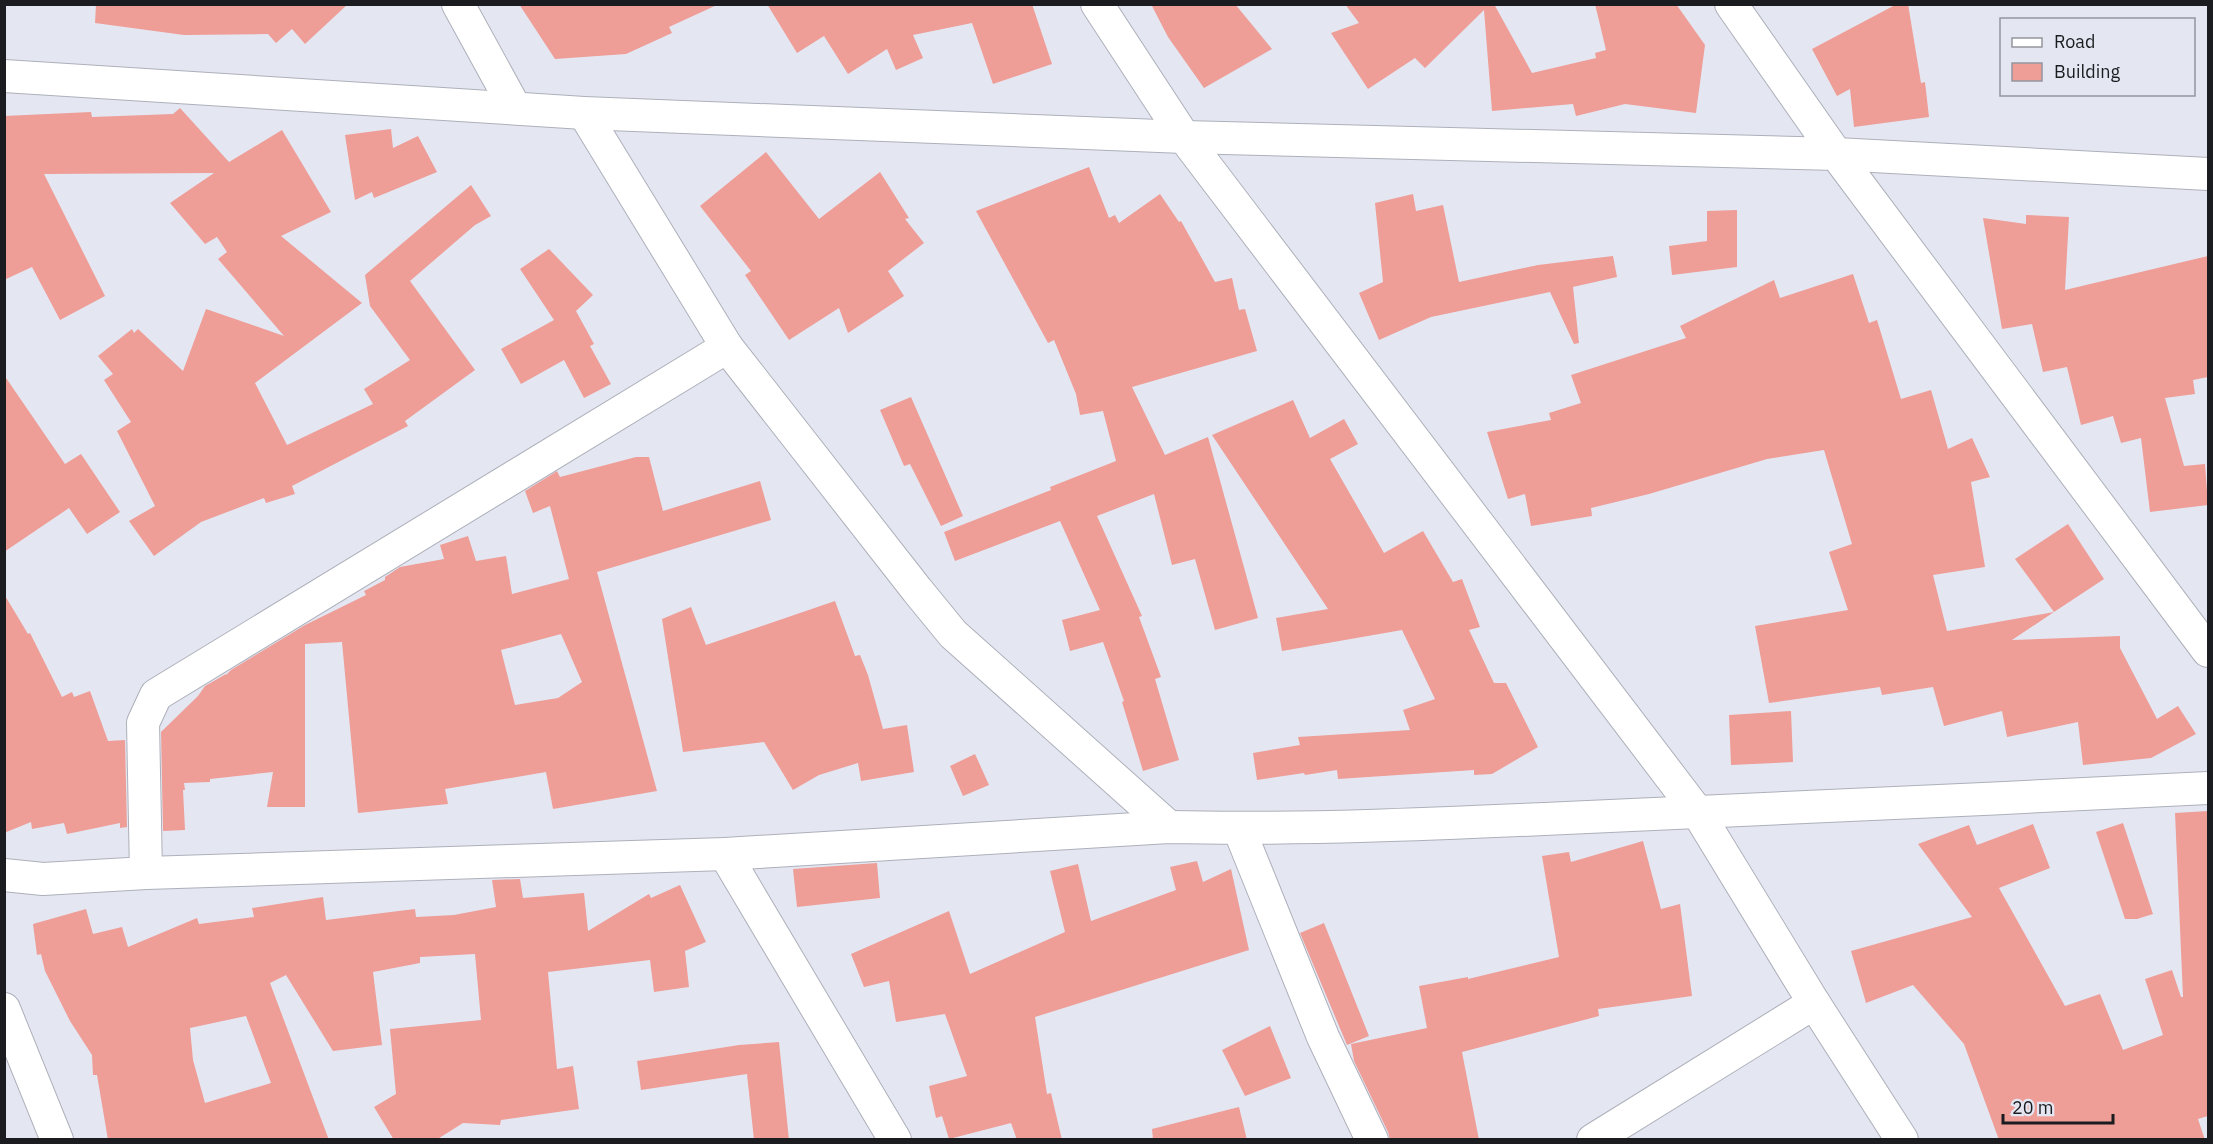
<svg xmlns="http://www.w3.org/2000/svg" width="2213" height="1144" viewBox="0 0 2213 1144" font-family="'IBM Plex Sans',sans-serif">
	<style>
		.building { fill: #ee9d97; fill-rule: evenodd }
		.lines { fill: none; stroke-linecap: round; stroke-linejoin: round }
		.street-casing { stroke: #adb0ba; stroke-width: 34 }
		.street { stroke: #fff; stroke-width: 32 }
	</style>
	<rect width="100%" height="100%" fill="#e4e7f2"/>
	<g class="building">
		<polygon points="96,4 348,4 305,44 292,29 276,43 268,34 184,35 95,23"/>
		<polygon points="519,4 719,4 669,27 672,33 626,54 555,59"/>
		<polygon points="767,4 1032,4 1052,64 993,84 972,23 913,35 923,58 896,70 887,49 848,74 824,36 797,53"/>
		<polygon points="1151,4 1235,4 1272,49 1204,88 1168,37"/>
		<polygon points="1345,4 1494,4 1532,73 1596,58 1595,53 1606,50 1595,4 1676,4 1705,45 1696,113 1625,104 1576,116 1573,104 1492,111 1484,10 1425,68 1415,58 1368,89 1331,33 1359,23"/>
		<polygon points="1897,4 1908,4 1921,83 1925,82 1929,117 1854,127 1850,89 1837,96 1812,49"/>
		<polygon points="180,108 229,162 282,130 331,212 281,236 362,303 255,383 287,445 373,404 364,389 410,360 370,306 365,275 471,185 491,216 475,225 410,281 475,370 405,421 408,426 292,486 295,494 266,503 264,498 201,522 154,556 129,521 155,506 117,431 131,422 104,380 113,374 98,356 132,329 134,333 138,329 183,371 206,309 284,336 218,259 227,252 217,237 205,244 170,203 214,173 44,174 105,296 60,320 32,267 4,280 4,116 91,112 92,117 173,114"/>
		<polygon points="391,129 393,148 418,136 437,172 374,198 372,192 355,200 345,135"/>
		<polygon points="766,152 819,219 880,172 909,218 905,219 924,243 888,271 904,296 848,333 839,308 789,340 745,275 751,271 700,206"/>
		<polygon points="1089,167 1109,218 1115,215 1119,223 1160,194 1179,222 1181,221 1215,282 1232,278 1239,310 1245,309 1257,351 1132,387 1165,455 1208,437 1258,618 1215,630 1195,559 1172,565 1154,494 1097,516 1142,616 1139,617 1161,677 1155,679 1179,760 1143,771 1122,702 1124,701 1103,642 1070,651 1062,620 1100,610 1060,521 955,561 944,532 1051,490 1050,487 1116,461 1103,411 1080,415 1076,394 1054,340 1048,343 976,211"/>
		<polygon points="1413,194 1416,211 1443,205 1459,282 1538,265 1613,256 1617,277 1573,287 1579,343 1574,344 1550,292 1431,317 1379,340 1359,293 1383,282 1375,203"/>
		<polygon points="1737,210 1737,267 1672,275 1669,246 1707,241 1707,211"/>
		<polygon points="2026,215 2069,217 2065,290 2208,256 2208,377 2193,380 2195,394 2165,398 2184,466 2205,464 2208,505 2150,512 2141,438 2121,443 2113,416 2081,425 2067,367 2043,372 2032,324 2002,329 1983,218 2026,224"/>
		<polygon points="549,249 593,295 576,311 594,344 590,346 611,384 584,398 564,360 521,384 501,349 554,320 520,269"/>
		<polygon points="1853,274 1869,323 1877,320 1901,399 1931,390 1948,449 1972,438 1990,477 1971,482 1985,567 1933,575 1947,631 2054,612 2012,640 2120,636 2120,648 2157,719 2178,706 2196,734 2151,758 2083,765 2078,722 2007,737 2002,711 1944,726 1933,687 1882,695 1880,687 1769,703 1755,626 1848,610 1829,552 1852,544 1824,450 1767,459 1649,494 1591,508 1592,516 1531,526 1525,494 1508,499 1487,432 1551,420 1549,413 1581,403 1571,375 1686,338 1680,326 1774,280 1780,298"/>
		<polygon points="4,375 65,464 81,454 120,512 87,534 69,508 4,552"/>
		<polygon points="911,397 963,516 941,526 910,464 904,466 880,410"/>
		<polygon points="1293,400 1310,438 1344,419 1358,444 1330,459 1384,553 1423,531 1453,582 1462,579 1480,627 1469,630 1494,683 1506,683 1538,747 1492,774 1474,775 1474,770 1338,779 1337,770 1305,775 1304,773 1257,780 1253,753 1300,745 1298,737 1410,730 1403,710 1435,699 1402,630 1282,651 1276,618 1328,609 1212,435"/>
		<path d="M636,457H649L663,511L760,481L771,520L597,572L657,791L553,809L546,772L445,789L448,804L358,813L342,642L305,644V807H267L273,772L210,779V782L184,783L185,790H183L185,830L163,831L161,732L198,696L205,686L226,674V675L231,670L305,625L366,595L364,591L385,580V577L400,567L444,559L440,545L468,536L476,561L506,556L512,594L569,579L550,506L533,513L525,491L557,471L560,477ZM561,634L582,682L558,698L515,705L501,650Z"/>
		<polygon points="2068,524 2104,579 2054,612 2015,559"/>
		<polygon points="4,594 28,634 30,633 62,697 72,692 74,697 90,691 108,741 125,740 127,827 120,828 120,823 67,834 64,823 32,829 31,822 4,833"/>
		<polygon points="835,601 855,656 860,655 868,675 883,729 907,725 914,772 861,781 858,763 819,775 793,790 764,742 683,752 662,619 691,607 706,645"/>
		<polygon points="1791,711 1793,762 1731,765 1729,715"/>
		<polygon points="975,754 989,785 963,796 950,766"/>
		<polygon points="2208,811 2208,1116 2198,1119 2205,1140 1999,1140 1964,1044 1913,985 1866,1003 1851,951 1972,917 1918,844 1969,825 1977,845 2033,824 2050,868 1999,888 2065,1006 2100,994 2123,1050 2163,1035 2145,979 2172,970 2181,997 2183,997 2175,813"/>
		<polygon points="2123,823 2153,914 2137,919 2125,919 2096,832"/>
		<polygon points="1643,841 1661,909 1680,904 1692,996 1598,1009 1599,1016 1462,1052 1479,1140 1390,1140 1388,1132 1354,1061 1351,1044 1427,1028 1419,986 1468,977 1468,979 1559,957 1542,856 1569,852 1571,862"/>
		<polygon points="1197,861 1203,882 1231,869 1249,950 1035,1017 1047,1094 1051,1093 1062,1140 1017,1140 1011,1123 949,1139 942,1116 936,1118 929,1086 967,1076 945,1014 896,1022 889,981 864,987 851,954 949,911 970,974 1065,932 1050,871 1078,864 1091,921 1176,890 1170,867"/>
		<polygon points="877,863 880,898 797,907 793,869"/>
		<path d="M520,879L523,898L584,893L588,931L649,894L651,898L680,885L706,942L685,951L689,987L654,992L650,960L548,972L557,1069L573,1066L579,1109L501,1120L500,1125L463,1123L436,1140H394L374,1107L396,1094L390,1029L481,1020L475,954L420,957V963L373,972L382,1045L333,1051L286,975L270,983L329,1140H108L97,1075H93L92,1055L70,1021L45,971L41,954L37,955L33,924L86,909L93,934L122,927L128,947L197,918L199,924L254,917L252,908L323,897L326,920L415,909L416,917L454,915L496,907L492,880ZM246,1016L271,1083L205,1103L193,1060L190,1028Z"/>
		<polygon points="1324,923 1369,1036 1347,1045 1300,933"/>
		<polygon points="1270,1026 1291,1078 1245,1096 1222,1050"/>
		<polygon points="779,1042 789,1140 754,1140 747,1074 641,1090 637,1061 739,1045"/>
		<polygon points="1239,1107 1247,1140 1153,1140 1152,1129"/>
	</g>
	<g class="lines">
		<g class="street-casing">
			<g id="street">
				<polyline points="458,4 515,108"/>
				<polyline points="1097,4 1184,137 1698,813 1814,1003 1902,1140"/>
				<polyline points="1731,4 1836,154 2208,651"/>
				<polyline points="4,76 584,113 1184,137 1836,154 2208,174"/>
				<polyline points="584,113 727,347 917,590 953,634 1169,827"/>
				<polyline points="1239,829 1323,1037 1372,1140"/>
				<polyline points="725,854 895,1140"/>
				<polyline points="146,873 143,723 156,695 727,347"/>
				<path d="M4,875L43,879L146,873L725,854L1169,827C1301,830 1434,824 1566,818C1780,810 1994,798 2208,788"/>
				<polyline points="4,1009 57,1140"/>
				<polyline points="1593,1140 1814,1003"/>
			</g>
		</g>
		<use href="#street" class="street"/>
	</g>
	<rect width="2213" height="1144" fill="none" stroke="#1b1c1f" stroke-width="12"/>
	<rect x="2000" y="18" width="195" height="78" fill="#e4e7f2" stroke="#94969e" stroke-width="1.5"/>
	<rect x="2012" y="38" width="30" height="9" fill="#ffffff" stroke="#94969e" stroke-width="1.5"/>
	<text x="2054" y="48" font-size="18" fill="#1b1c1f">Road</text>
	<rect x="2012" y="63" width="30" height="18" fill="#ee9d97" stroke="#94969e" stroke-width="1.5"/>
	<text x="2054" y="78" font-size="18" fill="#1b1c1f">Building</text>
	<path d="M2003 1114v9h110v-9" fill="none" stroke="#1b1c1f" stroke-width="3"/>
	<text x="2012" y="1114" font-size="18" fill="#1b1c1f" stroke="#e4e7f2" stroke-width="4.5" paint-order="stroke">20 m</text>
</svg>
